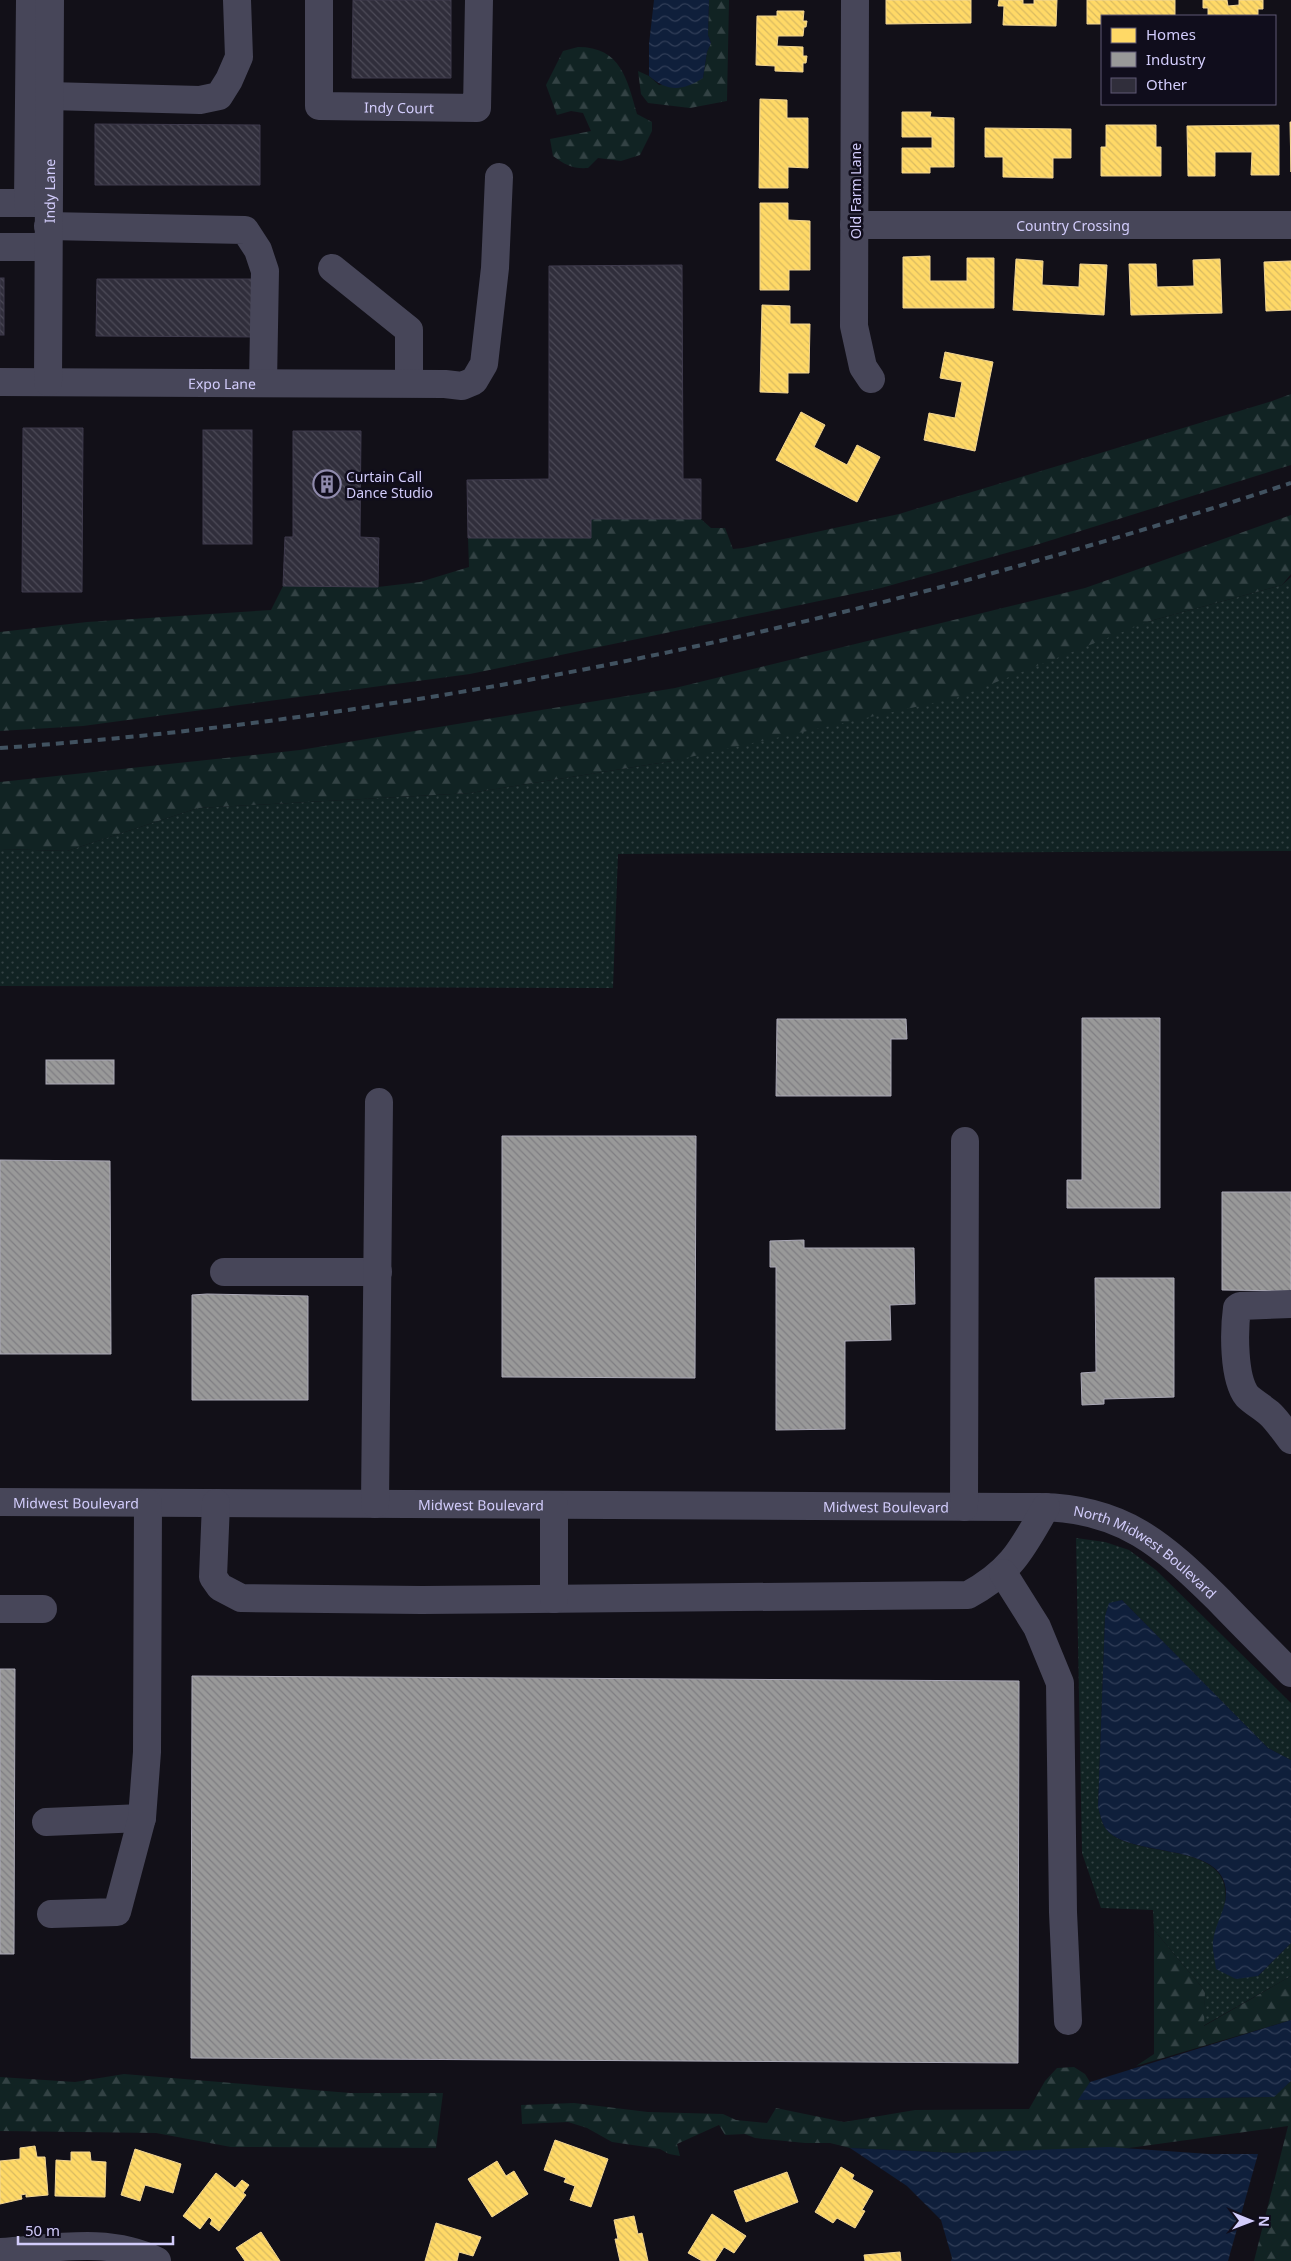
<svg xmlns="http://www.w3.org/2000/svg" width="1291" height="2261" viewBox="0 0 1291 2261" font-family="'Noto Sans',sans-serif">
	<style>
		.grass { fill: url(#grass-dots) }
		.forest { fill: url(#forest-firs) }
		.water { fill: url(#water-waves) }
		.homes { fill: url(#homes-back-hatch); stroke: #f2d593 }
		.industry { fill: url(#industry-back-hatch); stroke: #aaa8b6 }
		.building { fill: url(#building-back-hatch); stroke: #3e3a4c }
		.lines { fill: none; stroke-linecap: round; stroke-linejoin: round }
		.minor { stroke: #474659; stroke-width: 28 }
		.rail { stroke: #415260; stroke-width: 4; stroke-dasharray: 8 6; stroke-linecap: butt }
		.labels { text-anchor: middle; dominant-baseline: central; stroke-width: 5; stroke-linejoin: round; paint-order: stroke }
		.street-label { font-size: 14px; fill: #d2ccfb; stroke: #100d1c }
		.poi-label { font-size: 14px; fill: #d2ccfb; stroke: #100d1c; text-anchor: start }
	</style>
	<defs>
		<pattern id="grass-dots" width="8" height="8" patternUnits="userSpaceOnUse" patternTransform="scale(1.25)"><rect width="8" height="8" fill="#112323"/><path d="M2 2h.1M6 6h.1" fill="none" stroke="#334244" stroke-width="1.8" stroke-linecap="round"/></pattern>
		<pattern id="forest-firs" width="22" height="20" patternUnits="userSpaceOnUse" patternTransform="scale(1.25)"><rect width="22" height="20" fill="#112323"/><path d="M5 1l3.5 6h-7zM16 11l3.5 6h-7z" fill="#334244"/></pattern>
		<pattern id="water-waves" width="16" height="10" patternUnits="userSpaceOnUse" patternTransform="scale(1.25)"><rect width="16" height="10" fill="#0f1f3b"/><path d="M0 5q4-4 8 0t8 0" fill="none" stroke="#313e58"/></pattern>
		<pattern id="homes-back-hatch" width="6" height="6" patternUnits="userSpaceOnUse" patternTransform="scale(1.25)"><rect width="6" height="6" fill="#ffd966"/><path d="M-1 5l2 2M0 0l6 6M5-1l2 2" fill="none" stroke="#d9ba61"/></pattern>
		<pattern id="industry-back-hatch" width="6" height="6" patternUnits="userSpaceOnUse" patternTransform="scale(1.25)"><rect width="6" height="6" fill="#999"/><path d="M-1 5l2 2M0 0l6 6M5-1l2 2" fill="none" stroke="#7e7d82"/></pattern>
		<pattern id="building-back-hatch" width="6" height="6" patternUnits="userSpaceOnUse" patternTransform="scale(1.25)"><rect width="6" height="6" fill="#302e3b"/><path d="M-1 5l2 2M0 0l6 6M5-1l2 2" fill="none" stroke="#4d4b58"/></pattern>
	</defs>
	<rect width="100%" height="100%" fill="#121018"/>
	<g class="grass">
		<polygon points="1291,577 1291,851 618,854 613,988 0,986 0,849 67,851 198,808 470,793 672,761 1150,621 1282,585"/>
		<path d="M1076,1538L1105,1542L1129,1550L1156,1570L1291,1703V1760L1268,1748L1122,1600L1109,1604L1105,1616L1098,1807C1100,1814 1102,1824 1106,1829C1132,1863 1244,1835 1223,1912L1258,1976L1291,1943V1976L1203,2026L1205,1991L1154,1930L1153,1910L1101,1908L1082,1853Z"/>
	</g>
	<g class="forest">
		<polygon points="709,0 729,0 727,101 690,108 648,103 641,94 638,71 649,76 659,85 703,78 707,52 711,43 708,35"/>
		<path d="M578,47C621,47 627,79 637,114L652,122V131L640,155L621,161L598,158L588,168C573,169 565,165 553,156L550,139L591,131L583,113L571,111L557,115L546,85L563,51Z"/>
		<polygon points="1291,394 1291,465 1039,544 881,588 470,674 83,726 0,731 0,632 87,622 271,610 283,586 378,587 420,582 469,567 468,538 591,538 591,519 701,519 711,528 725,528 733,549 743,548 899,514 1269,402"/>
		<polygon points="1291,515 1291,574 1282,585 1150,621 956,698 672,761 470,793 198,808 67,851 0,849 0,782 300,750 675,688 1085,588"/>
		<polygon points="1154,1930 1205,1991 1204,2026 1291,1976 1291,2020 1136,2066 1154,2054"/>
		<polygon points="1074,2067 1085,2074 1090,2082 1079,2100 1273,2097 1291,2081 1291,2261 1254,2261 1288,2126 1129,2148 957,2153 850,2148 830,2143 805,2143 755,2138 745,2134 725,2135 719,2125 677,2144 680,2156 669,2154 660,2149 612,2142 587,2128 568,2122 522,2124 521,2105 574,2103 648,2112 723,2114 736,2120 767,2123 776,2108 844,2122 915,2110 1029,2109 1045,2081 1057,2068"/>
		<polygon points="124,2074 350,2093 443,2093 436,2148 231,2147 156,2133 0,2131 0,2077 75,2082"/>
	</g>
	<g class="water">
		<path d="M654,0H709L708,35L711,43L707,52L703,78C683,91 667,92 649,76V44Z"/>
		<path d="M1122,1600L1268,1748L1291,1760V1943L1258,1976L1236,1979L1216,1969C1215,1960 1212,1950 1213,1942C1215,1919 1233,1903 1223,1879C1208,1844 1127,1856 1106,1829C1102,1824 1100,1814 1098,1807L1105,1616L1109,1603Z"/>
		<polygon points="1291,2020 1291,2081 1274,2097 1078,2100 1090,2082"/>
		<polygon points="1109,2147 1209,2154 1258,2154 1228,2261 951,2261 952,2258 941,2220 907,2186 850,2148 957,2153"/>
	</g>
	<g class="homes">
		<polygon points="886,0 971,0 971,23 886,24"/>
		<polygon points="999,0 1023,0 1023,4 1034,4 1034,0 1057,0 1056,26 1003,25 1004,6 998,6"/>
		<polygon points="1087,0 1175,0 1175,16 1102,16 1102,24 1087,24"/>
		<polygon points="1203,0 1227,0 1228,6 1239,5 1239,0 1263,0 1263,9 1258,9 1258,16 1208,16 1208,8 1203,8"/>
		<polygon points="777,11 804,11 803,21 807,21 806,27 804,27 803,36 778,36 777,46 803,47 803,56 807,56 806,63 803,63 803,72 775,71 775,66 756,65 757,16 777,16"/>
		<polygon points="760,99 787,100 787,118 808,118 808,168 788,167 788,188 759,188"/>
		<polygon points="902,112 931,112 930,117 954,118 954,167 930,167 930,173 902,173 902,148 932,148 932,137 902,137"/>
		<polygon points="1290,122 1291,122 1291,172"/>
		<polygon points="1106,125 1156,125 1156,147 1161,147 1161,176 1101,176 1101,147 1106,147"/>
		<polygon points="1279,125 1279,175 1251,175 1252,152 1215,152 1215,176 1188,176 1187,126"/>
		<polygon points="985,128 1071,129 1071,158 1053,158 1053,178 1003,177 1003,157 985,157"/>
		<polygon points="760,203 788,203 788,220 810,221 810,270 789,270 789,290 760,290"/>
		<polygon points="930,256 930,281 967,281 967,258 994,258 994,308 903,308 903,257"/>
		<polygon points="1016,259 1043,261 1042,285 1079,287 1080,264 1107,265 1104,315 1013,310"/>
		<polygon points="1220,259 1222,313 1131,315 1129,264 1156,264 1157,287 1194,286 1193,260"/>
		<polygon points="1291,261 1291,310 1266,311 1264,262"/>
		<polygon points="762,305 790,306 790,324 810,324 809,373 788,373 788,393 760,392"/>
		<polygon points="945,352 993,362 975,451 924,440 929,413 955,418 962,382 940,378"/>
		<polygon points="801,412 825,425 814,447 847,465 857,445 880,457 857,502 776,460"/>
		<polygon points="555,2140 608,2159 591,2207 570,2200 575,2186 564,2182 566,2178 544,2170"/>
		<polygon points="35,2146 37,2157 45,2157 48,2195 26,2197 26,2194 21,2195 22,2199 0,2204 0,2161 20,2159 20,2148"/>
		<polygon points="135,2149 181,2164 173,2193 145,2185 140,2201 121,2195"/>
		<polygon points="71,2152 90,2152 91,2161 106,2162 105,2197 55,2196 56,2160 71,2161"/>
		<polygon points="497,2161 506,2176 514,2171 528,2194 492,2217 468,2179"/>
		<polygon points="841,2167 854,2175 852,2179 873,2191 862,2210 865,2211 855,2228 837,2218 833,2223 815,2212"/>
		<polygon points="787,2172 798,2202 746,2222 734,2191"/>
		<polygon points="216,2173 235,2188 242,2180 249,2185 243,2193 246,2195 219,2231 210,2224 212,2220 209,2217 200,2229 183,2216"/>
		<polygon points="712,2214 746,2236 734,2253 724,2247 715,2261 702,2261 688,2253"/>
		<polygon points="634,2216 638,2234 642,2233 648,2261 620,2261 615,2239 618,2239 614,2220"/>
		<polygon points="436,2223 481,2237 473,2256 459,2252 457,2261 425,2261"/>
		<polygon points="261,2232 280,2261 245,2261 236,2248"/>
		<polygon points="900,2252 901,2261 865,2261 864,2255"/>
	</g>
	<g class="industry">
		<polygon points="1082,1018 1160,1018 1160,1208 1067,1208 1067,1180 1082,1180"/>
		<polygon points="777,1019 906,1019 907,1039 891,1039 891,1096 776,1096"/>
		<rect x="46" y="1060" width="68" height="24"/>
		<polygon points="502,1136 696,1136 695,1378 502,1377"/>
		<polygon points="0,1160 110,1161 111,1354 0,1354"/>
		<polygon points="1222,1192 1291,1192 1291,1291 1222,1290"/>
		<polygon points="804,1240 804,1248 914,1248 915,1304 890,1305 891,1340 845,1341 845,1429 776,1430 776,1267 770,1267 770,1241"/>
		<polygon points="1095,1278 1174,1278 1174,1397 1104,1399 1104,1404 1082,1405 1081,1373 1096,1372"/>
		<polygon points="207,1294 308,1296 308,1400 192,1400 192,1295"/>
		<polygon points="0,1669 15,1669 14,1954 0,1954"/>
		<polygon points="192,1676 1019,1681 1018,2063 191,2058"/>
	</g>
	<g class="building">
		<polygon points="353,0 451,0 451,78 352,78"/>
		<polygon points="95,124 260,125 260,185 95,185"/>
		<polygon points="682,265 683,479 701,479 701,519 591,519 591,538 468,538 467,480 549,479 549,266"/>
		<rect x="0" y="278" width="4" height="57"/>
		<polygon points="97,279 259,279 258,337 96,336"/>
		<polygon points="23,428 83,428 82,592 22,592"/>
		<rect x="203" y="430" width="49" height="114"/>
		<polygon points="293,431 361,431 360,537 379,538 378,587 283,586 285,537 293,537"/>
	</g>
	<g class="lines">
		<g class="minor">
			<path id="s1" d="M319,0V106L477,108L479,0"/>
			<polyline points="855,0 854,326 863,367 871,379"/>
			<polyline points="49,96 200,100 219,96 229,80 239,57 237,0"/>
			<polyline points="0,203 46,203"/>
			<polyline points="28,203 30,0"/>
			<path id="s2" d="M854,225H1291"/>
			<polyline points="48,226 245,230 258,250 265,271 263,383"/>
			<polyline points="0,247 48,247"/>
			<polyline points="332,268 409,330 409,383"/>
			<path id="s3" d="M0,382L445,384L462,386L474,381L484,364L495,268L499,177"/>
			<path id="s4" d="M48,382L50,0"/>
			<polyline points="224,1272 378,1272"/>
			<path d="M1291,1304L1240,1306L1237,1308C1234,1330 1233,1378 1247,1396C1253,1402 1262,1407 1269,1413C1277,1420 1284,1431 1291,1440"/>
			<path id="s5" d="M0,1502L1040,1507C1123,1508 1163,1545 1219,1600C1243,1625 1267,1649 1291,1673"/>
			<path d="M216,1503L213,1577L220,1587L241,1598L422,1600L968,1595C1012,1571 1022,1549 1046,1507"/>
			<polyline points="375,1504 379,1102"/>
			<polyline points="554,1505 554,1599"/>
			<polyline points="964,1507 965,1141"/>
			<polyline points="1003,1573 1037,1627 1060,1683 1063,1912 1068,2021"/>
			<polyline points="0,1609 43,1609"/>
			<polyline points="46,1822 142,1818"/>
			<polyline points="51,1914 117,1912 142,1818 147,1752 148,1503"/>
			<path d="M0,2252C51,2249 109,2236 157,2261"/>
		</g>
		<path class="rail" d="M0,748C439,717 874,620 1291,483"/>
	</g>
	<defs>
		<g id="building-ring" transform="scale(1.4375)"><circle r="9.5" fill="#100d1c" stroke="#8f8aac" stroke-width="1.5"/><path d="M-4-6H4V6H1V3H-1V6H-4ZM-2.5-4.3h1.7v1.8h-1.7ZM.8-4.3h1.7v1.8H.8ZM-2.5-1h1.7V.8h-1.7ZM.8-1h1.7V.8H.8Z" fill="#8f8aac"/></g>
	</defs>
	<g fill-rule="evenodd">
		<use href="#building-ring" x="327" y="484"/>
	</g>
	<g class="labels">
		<g class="street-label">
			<text stroke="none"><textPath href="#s1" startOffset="186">Indy Court</textPath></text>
			<text stroke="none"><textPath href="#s4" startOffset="191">Indy Lane</textPath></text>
			<text transform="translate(855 191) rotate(-90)">Old Farm Lane</text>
			<text stroke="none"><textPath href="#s2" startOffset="219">Country Crossing</textPath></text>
			<text stroke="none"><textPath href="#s3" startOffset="222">Expo Lane</textPath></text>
			<text stroke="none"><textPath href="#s5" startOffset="76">Midwest Boulevard</textPath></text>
			<text stroke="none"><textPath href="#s5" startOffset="481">Midwest Boulevard</textPath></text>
			<text stroke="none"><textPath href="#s5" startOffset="886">Midwest Boulevard</textPath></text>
			<text stroke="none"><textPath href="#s5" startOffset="1158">North Midwest Boulevard</textPath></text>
		</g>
		<g class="poi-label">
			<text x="346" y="476">Curtain Call<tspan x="346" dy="16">Dance Studio</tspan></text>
		</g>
	</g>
	<rect x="1101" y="15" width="175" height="90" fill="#100d1c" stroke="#5e5975"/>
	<rect x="1111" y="28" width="25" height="15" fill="#ffd966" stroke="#5e5975"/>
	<text x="1146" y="40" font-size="15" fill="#d2ccfb">Homes</text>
	<rect x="1111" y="52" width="25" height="15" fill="#999999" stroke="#5e5975"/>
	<text x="1146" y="65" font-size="15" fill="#d2ccfb">Industry</text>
	<rect x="1111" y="78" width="25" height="15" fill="#302e3b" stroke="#5e5975"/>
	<text x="1146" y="90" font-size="15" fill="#d2ccfb">Other</text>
	<g transform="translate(1251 2221) rotate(91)" stroke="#100d1c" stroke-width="4" paint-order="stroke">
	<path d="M0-4L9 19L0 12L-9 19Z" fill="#d2ccfb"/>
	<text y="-8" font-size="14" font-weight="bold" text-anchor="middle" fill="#d2ccfb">N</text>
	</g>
	<path d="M18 2236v8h155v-8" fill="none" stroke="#d2ccfb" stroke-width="2.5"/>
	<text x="25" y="2236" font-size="15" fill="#d2ccfb" stroke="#100d1c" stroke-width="4" paint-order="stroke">50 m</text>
</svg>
